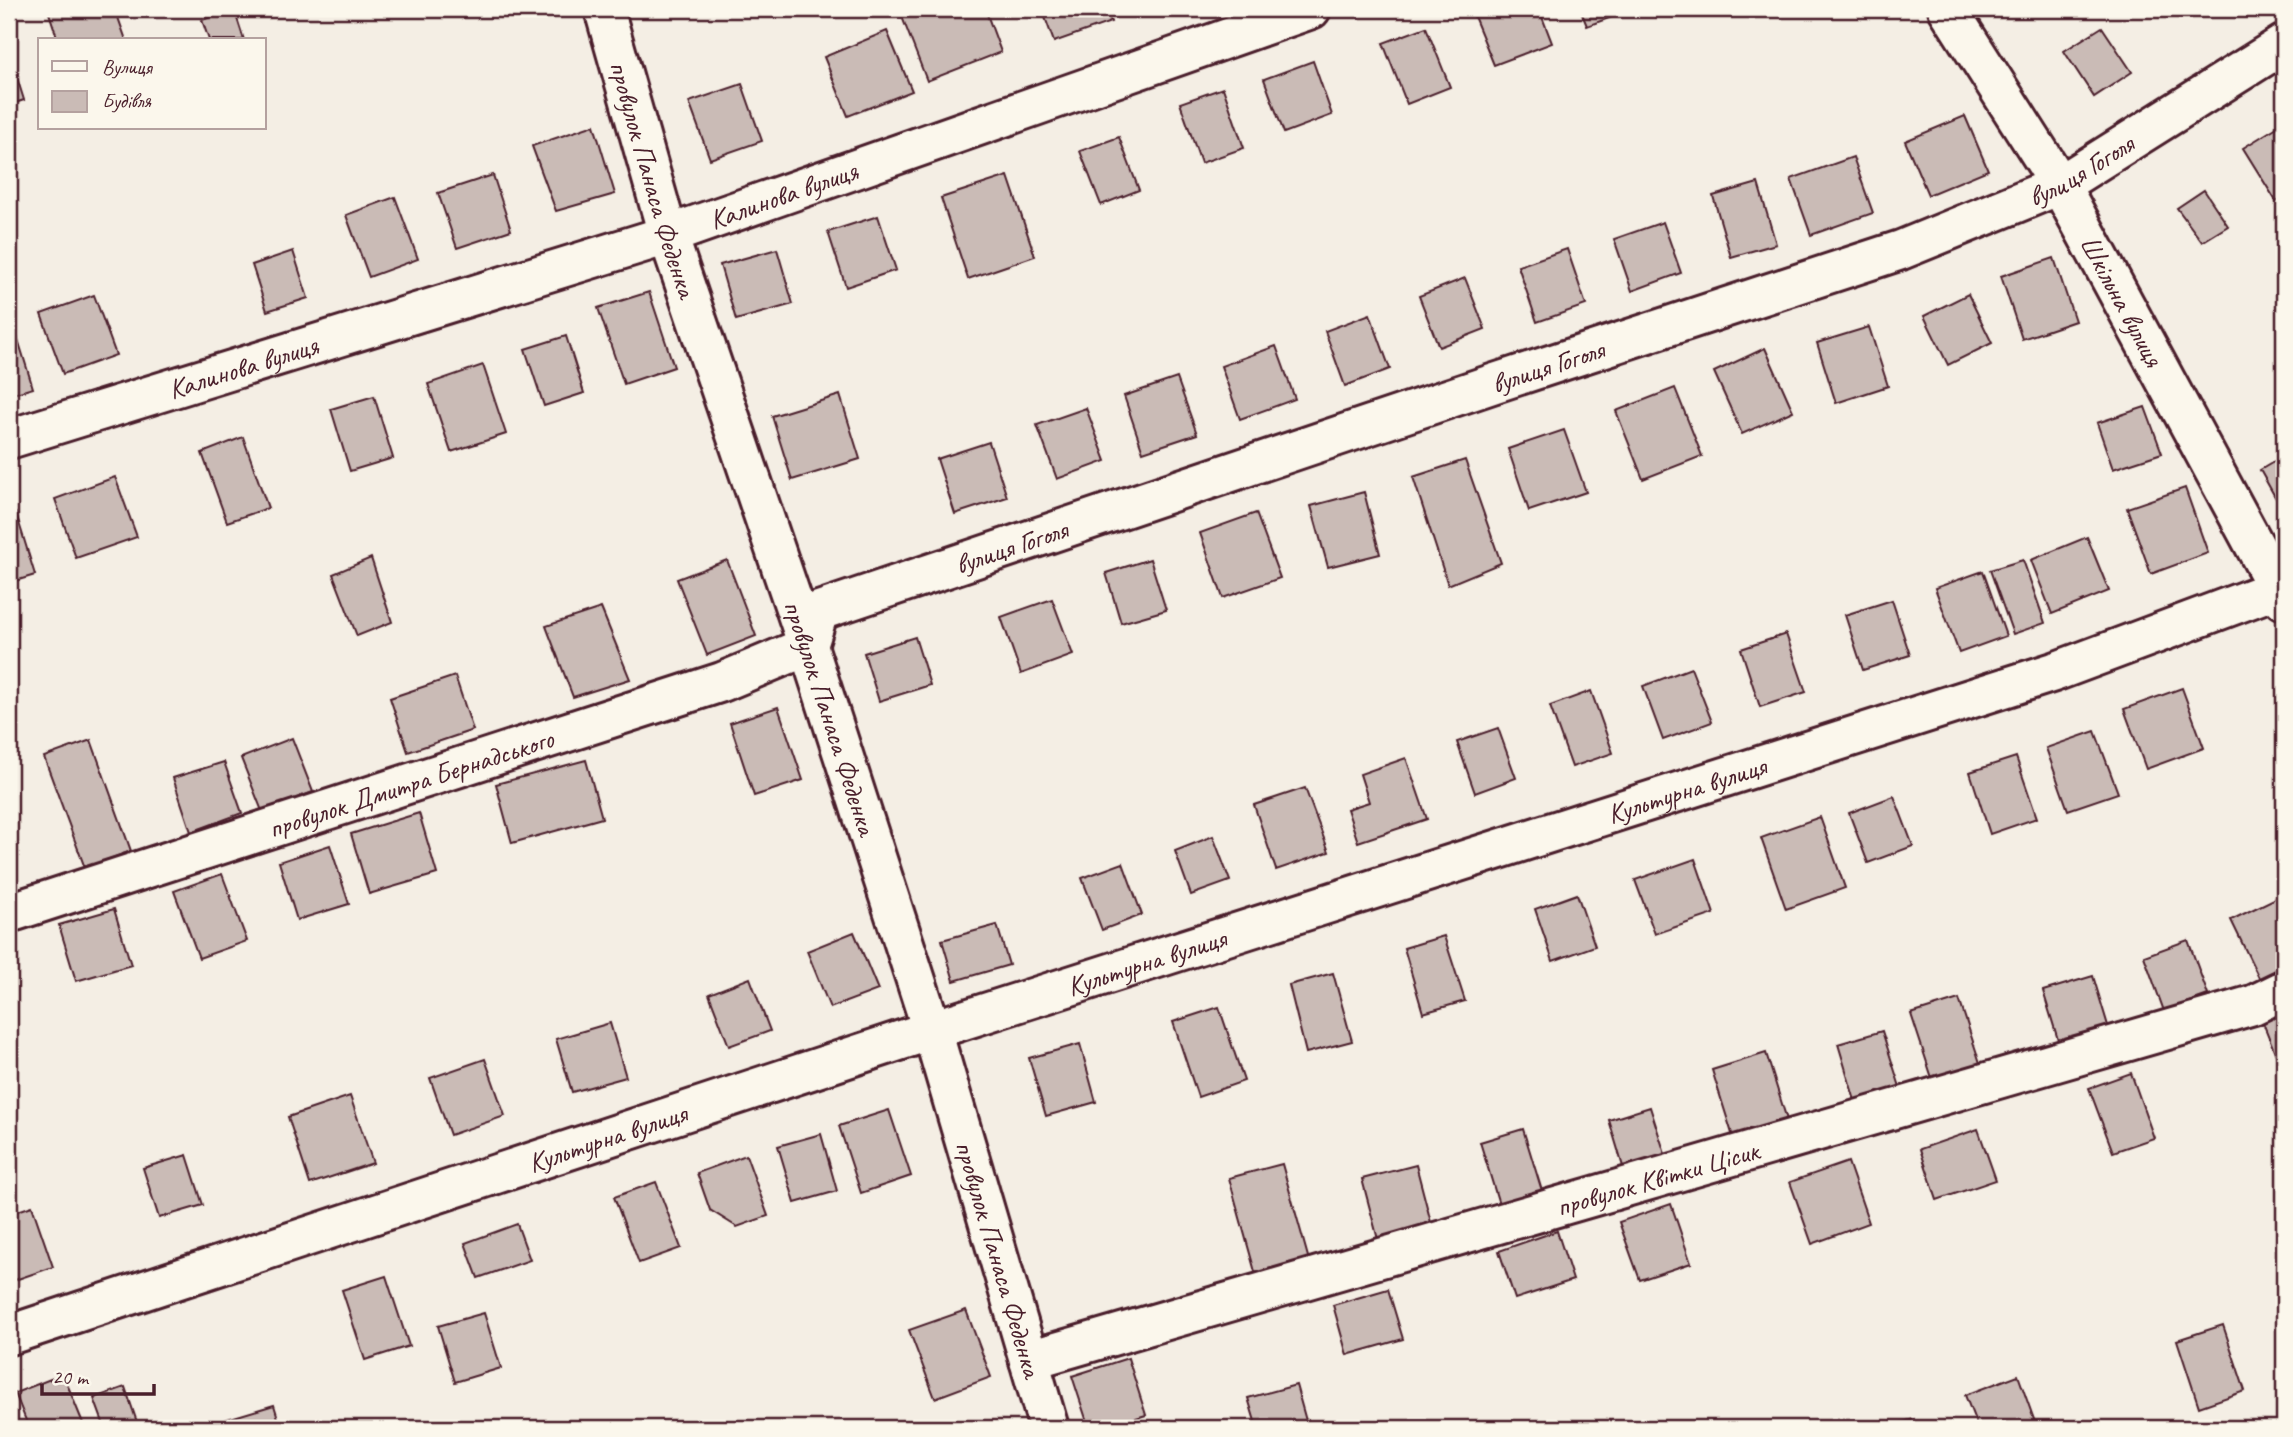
<svg xmlns="http://www.w3.org/2000/svg" width="2293" height="1437" viewBox="0 0 2293 1437" font-family="Caveat,sans-serif">
	<style>
		.building { fill: #cabbb6; stroke: #4a1f2b; stroke-width: 2 }
		.lines { fill: none; stroke-linecap: round; stroke-linejoin: round }
		.minor-casing { stroke: #4a1f2b; stroke-width: 44 }
		.minor { stroke: #fbf7ec; stroke-width: 38 }
		.labels { text-anchor: middle; dominant-baseline: central; stroke-width: 7; stroke-linejoin: round; paint-order: stroke }
		.street-label { font-size: 28px; fill: #4a1f2b; stroke: #fbf7ec }
	</style>
	<rect width="100%" height="100%" fill="#f4eee4"/>
	<filter id="ink" filterUnits="userSpaceOnUse"><feTurbulence type="fractalNoise" baseFrequency=".0143" numOctaves="2"/><feDisplacementMap in="SourceGraphic" scale="14" xChannelSelector="R" yChannelSelector="G"/><feConvolveMatrix kernelMatrix="1 2 1 2 8 2 1 2 1" color-interpolation-filters="sRGB"/></filter>
	<g filter="url(#ink)">
		<g class="building">
			<polygon points="63,9 115,9 126,40 58,40 49,13"/>
			<polygon points="234,9 244,40 209,40 202,20"/>
			<polygon points="899,9 985,9 1001,52 927,81"/>
			<polygon points="1042,9 1106,9 1111,22 1054,42"/>
			<polygon points="1471,9 1539,9 1552,43 1494,65"/>
			<polygon points="1580,9 1634,9 1587,26"/>
			<polygon points="1426,27 1450,87 1407,104 1383,43"/>
			<polygon points="2102,27 2132,72 2094,97 2064,51"/>
			<polygon points="887,31 912,91 848,116 824,57"/>
			<polygon points="9,52 24,100 9,105"/>
			<polygon points="1313,61 1332,115 1284,133 1264,79"/>
			<polygon points="742,84 762,141 710,159 689,102"/>
			<polygon points="1223,88 1244,148 1201,163 1180,103"/>
			<polygon points="1965,116 1988,170 1928,195 1905,141"/>
			<polygon points="2282,124 2284,127 2284,196 2276,201 2243,148"/>
			<polygon points="594,125 615,194 556,211 532,146"/>
			<polygon points="1119,137 1139,190 1101,205 1080,151"/>
			<polygon points="1853,157 1873,213 1811,235 1791,179"/>
			<polygon points="493,175 511,230 457,248 438,193"/>
			<polygon points="1008,176 1035,256 968,279 941,198"/>
			<polygon points="1758,183 1776,244 1731,257 1713,196"/>
			<polygon points="2204,190 2228,226 2202,242 2177,208"/>
			<polygon points="395,197 418,259 369,277 346,215"/>
			<polygon points="878,216 896,270 846,287 828,232"/>
			<polygon points="1663,222 1681,273 1632,291 1614,239"/>
			<polygon points="777,249 793,304 736,320 720,265"/>
			<polygon points="1567,249 1586,305 1537,322 1518,266"/>
			<polygon points="293,251 308,298 267,311 252,265"/>
			<polygon points="2054,258 2075,321 2022,339 2001,276"/>
			<polygon points="1465,278 1485,329 1439,347 1419,296"/>
			<polygon points="649,292 674,367 624,384 598,308"/>
			<polygon points="1968,294 1992,343 1948,365 1924,316"/>
			<polygon points="94,295 116,355 63,374 41,314"/>
			<polygon points="9,310 33,388 9,395"/>
			<polygon points="1370,314 1390,369 1345,386 1325,331"/>
			<polygon points="1869,327 1888,386 1836,403 1817,343"/>
			<polygon points="566,336 584,393 544,406 525,349"/>
			<polygon points="1276,346 1295,399 1240,419 1221,366"/>
			<polygon points="1765,348 1793,411 1742,434 1714,372"/>
			<polygon points="483,365 506,434 451,452 428,384"/>
			<polygon points="1177,378 1197,434 1143,452 1124,396"/>
			<polygon points="1675,388 1702,456 1643,479 1616,411"/>
			<polygon points="840,395 860,459 792,480 772,416"/>
			<polygon points="374,396 393,458 350,471 331,409"/>
			<polygon points="2145,407 2162,453 2113,469 2097,423"/>
			<polygon points="1086,408 1106,461 1057,479 1037,425"/>
			<polygon points="1564,430 1586,492 1529,511 1508,449"/>
			<polygon points="243,437 268,508 227,522 202,453"/>
			<polygon points="989,442 1007,497 955,514 937,459"/>
			<polygon points="2284,456 2284,511 2283,511 2260,470"/>
			<polygon points="1465,460 1501,563 1448,585 1413,477"/>
			<polygon points="115,477 137,537 76,558 55,499"/>
			<polygon points="2185,488 2208,553 2151,574 2127,508"/>
			<polygon points="1364,492 1380,554 1328,567 1311,506"/>
			<polygon points="16,513 35,575 9,583 9,515"/>
			<polygon points="1256,513 1280,578 1223,598 1200,533"/>
			<polygon points="2087,537 2109,591 2052,614 2031,560"/>
			<polygon points="371,558 392,622 357,636 333,574"/>
			<polygon points="1150,559 1166,610 1121,623 1106,573"/>
			<polygon points="727,560 756,636 707,655 677,579"/>
			<polygon points="2023,560 2045,623 2013,634 1990,570"/>
			<polygon points="1983,571 2006,636 1959,653 1935,588"/>
			<polygon points="1052,599 1073,655 1021,674 1001,617"/>
			<polygon points="1892,600 1910,655 1863,670 1845,615"/>
			<polygon points="601,608 630,679 573,697 546,626"/>
			<polygon points="1786,634 1806,692 1760,707 1741,649"/>
			<polygon points="915,637 930,685 879,701 864,653"/>
			<polygon points="1691,668 1712,722 1663,740 1643,686"/>
			<polygon points="455,676 473,730 408,752 390,698"/>
			<polygon points="2182,688 2204,748 2146,769 2124,709"/>
			<polygon points="1591,691 1613,753 1572,767 1550,706"/>
			<polygon points="778,707 803,780 754,796 730,723"/>
			<polygon points="1498,728 1516,778 1475,793 1457,742"/>
			<polygon points="2095,731 2118,793 2068,810 2046,748"/>
			<polygon points="292,738 313,792 262,811 241,758"/>
			<polygon points="91,740 131,851 85,868 44,757"/>
			<polygon points="2016,757 2037,818 1990,834 1970,772"/>
			<polygon points="1406,758 1427,819 1358,842 1347,809 1369,802 1360,774"/>
			<polygon points="586,760 602,818 512,843 496,784"/>
			<polygon points="224,762 242,813 191,832 173,778"/>
			<polygon points="1305,788 1329,852 1276,870 1254,805"/>
			<polygon points="1894,796 1913,846 1868,863 1849,813"/>
			<polygon points="419,813 437,874 369,894 351,834"/>
			<polygon points="1820,817 1845,888 1786,909 1761,838"/>
			<polygon points="1213,836 1230,881 1191,895 1175,851"/>
			<polygon points="330,845 349,904 297,920 279,862"/>
			<polygon points="1695,859 1714,914 1655,934 1635,880"/>
			<polygon points="1123,863 1142,915 1102,930 1082,878"/>
			<polygon points="9,874 15,892 9,894"/>
			<polygon points="222,874 247,941 199,958 174,891"/>
			<polygon points="1577,894 1595,946 1553,961 1535,909"/>
			<polygon points="2284,894 2284,966 2259,978 2231,920"/>
			<polygon points="114,909 131,965 76,981 59,925"/>
			<polygon points="997,925 1009,965 954,981 942,940"/>
			<polygon points="854,932 878,990 830,1008 807,951"/>
			<polygon points="1444,936 1465,1001 1423,1013 1404,948"/>
			<polygon points="2188,940 2208,995 2164,1011 2144,956"/>
			<polygon points="1333,973 1352,1041 1306,1053 1289,985"/>
			<polygon points="2093,976 2109,1029 2059,1043 2043,991"/>
			<polygon points="750,978 770,1031 729,1046 709,994"/>
			<polygon points="1959,999 1982,1069 1934,1084 1911,1014"/>
			<polygon points="1219,1007 1244,1081 1198,1097 1173,1022"/>
			<polygon points="2284,1012 2284,1075 2262,1020"/>
			<polygon points="610,1023 626,1077 572,1092 556,1039"/>
			<polygon points="1882,1031 1901,1090 1856,1104 1838,1044"/>
			<polygon points="1080,1044 1096,1102 1046,1116 1029,1058"/>
			<polygon points="1766,1053 1788,1123 1734,1140 1712,1070"/>
			<polygon points="485,1059 505,1116 450,1135 430,1078"/>
			<polygon points="2131,1073 2154,1138 2113,1152 2089,1088"/>
			<polygon points="350,1096 373,1163 310,1184 288,1117"/>
			<polygon points="1650,1107 1666,1157 1624,1170 1609,1120"/>
			<polygon points="889,1110 911,1176 861,1193 839,1126"/>
			<polygon points="1523,1129 1542,1191 1499,1204 1480,1142"/>
			<polygon points="1978,1129 1996,1180 1937,1200 1920,1149"/>
			<polygon points="821,1134 837,1191 795,1203 778,1146"/>
			<polygon points="187,1155 203,1205 159,1218 143,1168"/>
			<polygon points="746,1155 768,1216 737,1227 710,1210 697,1173"/>
			<polygon points="1848,1162 1869,1223 1812,1244 1790,1182"/>
			<polygon points="1282,1164 1310,1264 1257,1279 1229,1178"/>
			<polygon points="1416,1165 1434,1234 1380,1247 1362,1179"/>
			<polygon points="656,1182 681,1248 639,1263 614,1197"/>
			<polygon points="1671,1204 1691,1263 1640,1280 1619,1222"/>
			<polygon points="32,1206 53,1267 9,1282 9,1214"/>
			<polygon points="517,1224 530,1260 478,1278 465,1243"/>
			<polygon points="1557,1231 1573,1280 1515,1299 1499,1251"/>
			<polygon points="386,1276 409,1346 365,1360 342,1290"/>
			<polygon points="1388,1289 1403,1339 1347,1355 1333,1305"/>
			<polygon points="966,1310 991,1377 935,1398 909,1330"/>
			<polygon points="484,1313 501,1368 455,1382 438,1326"/>
			<polygon points="2223,1325 2245,1391 2199,1407 2177,1340"/>
			<polygon points="1128,1358 1146,1415 1103,1428 1089,1428 1072,1376"/>
			<polygon points="63,1374 85,1428 29,1428 15,1393"/>
			<polygon points="2018,1375 2037,1428 1978,1428 1965,1395"/>
			<polygon points="1296,1385 1308,1428 1257,1428 1248,1398"/>
			<polygon points="125,1387 139,1428 105,1428 94,1398"/>
			<polygon points="274,1405 281,1428 227,1428 224,1420"/>
			<polygon points="1914,1419 1916,1428 1881,1428"/>
		</g>
		<g class="lines">
			<g class="minor-casing">
				<g id="minor">
					<path id="s1" d="M604,9L668,235L808,646L932,1030L1049,1428"/>
					<path id="s2" d="M1948,9L2060,185L2284,600"/>
					<path id="s3" d="M9,439L668,235L1311,9"/>
					<path id="s4" d="M9,913L722,682L808,646L819,611L1495,383L1901,250L2060,185L2284,44"/>
					<path id="s5" d="M9,1335L932,1030L2054,672L2284,586"/>
					<path id="s6" d="M1029,1360L2253,1005L2284,990"/>
				</g>
			</g>
			<use href="#minor" class="minor"/>
		</g>
	</g>
	<g class="labels">
		<g class="street-label">
			<text stroke="none"><textPath href="#s4" startOffset="2217">вулиця Гоголя</textPath></text>
			<text stroke="none"><textPath href="#s1" startOffset="177">провулок Панаса Феденка</textPath></text>
			<text stroke="none"><textPath href="#s3" startOffset="812">Калинова вулиця</textPath></text>
			<text stroke="none"><textPath href="#s2" startOffset="340">Шкільна вулиця</textPath></text>
			<text stroke="none"><textPath href="#s3" startOffset="245">Калинова вулиця</textPath></text>
			<text stroke="none"><textPath href="#s4" startOffset="1648">вулиця Гоголя</textPath></text>
			<text stroke="none"><textPath href="#s4" startOffset="1082">вулиця Гоголя</textPath></text>
			<text stroke="none"><textPath href="#s1" startOffset="744">провулок Панаса Феденка</textPath></text>
			<text stroke="none"><textPath href="#s4" startOffset="422">провулок Дмитра Бернадського</textPath></text>
			<text stroke="none"><textPath href="#s5" startOffset="1764">Культурна вулиця</textPath></text>
			<text stroke="none"><textPath href="#s5" startOffset="1197">Культурна вулиця</textPath></text>
			<text stroke="none"><textPath href="#s5" startOffset="630">Культурна вулиця</textPath></text>
			<text stroke="none"><textPath href="#s6" startOffset="654">провулок Квітки Цісик</textPath></text>
			<text stroke="none"><textPath href="#s1" startOffset="1311">провулок Панаса Феденка</textPath></text>
		</g>
	</g>
	<rect width="2293" height="1437" fill="none" stroke="#fbf7ec" stroke-width="35"/>
	<rect x="18" y="18" width="2258" height="1402" fill="none" stroke="#4a1f2b" stroke-width="2.5" filter="url(#ink)"/>
	<rect x="38" y="38" width="228" height="91" fill="#fbf7ec" stroke="#b4a19f" stroke-width="2"/>
	<rect x="52" y="61" width="35" height="10" fill="#fbf7ec" stroke="#b4a19f" stroke-width="2"/>
	<text x="102" y="74" font-size="21" fill="#4a1f2b">Вулиця</text>
	<rect x="52" y="91" width="35" height="21" fill="#cabbb6" stroke="#b4a19f" stroke-width="2"/>
	<text x="102" y="108" font-size="21" fill="#4a1f2b">Будівля</text>
	<path d="M42 1384v10h112v-10" fill="none" stroke="#4a1f2b" stroke-width="3.5"/>
	<text x="52" y="1384" font-size="21" fill="#4a1f2b" stroke="#fbf7ec" stroke-width="5" paint-order="stroke">20 m</text>
</svg>
